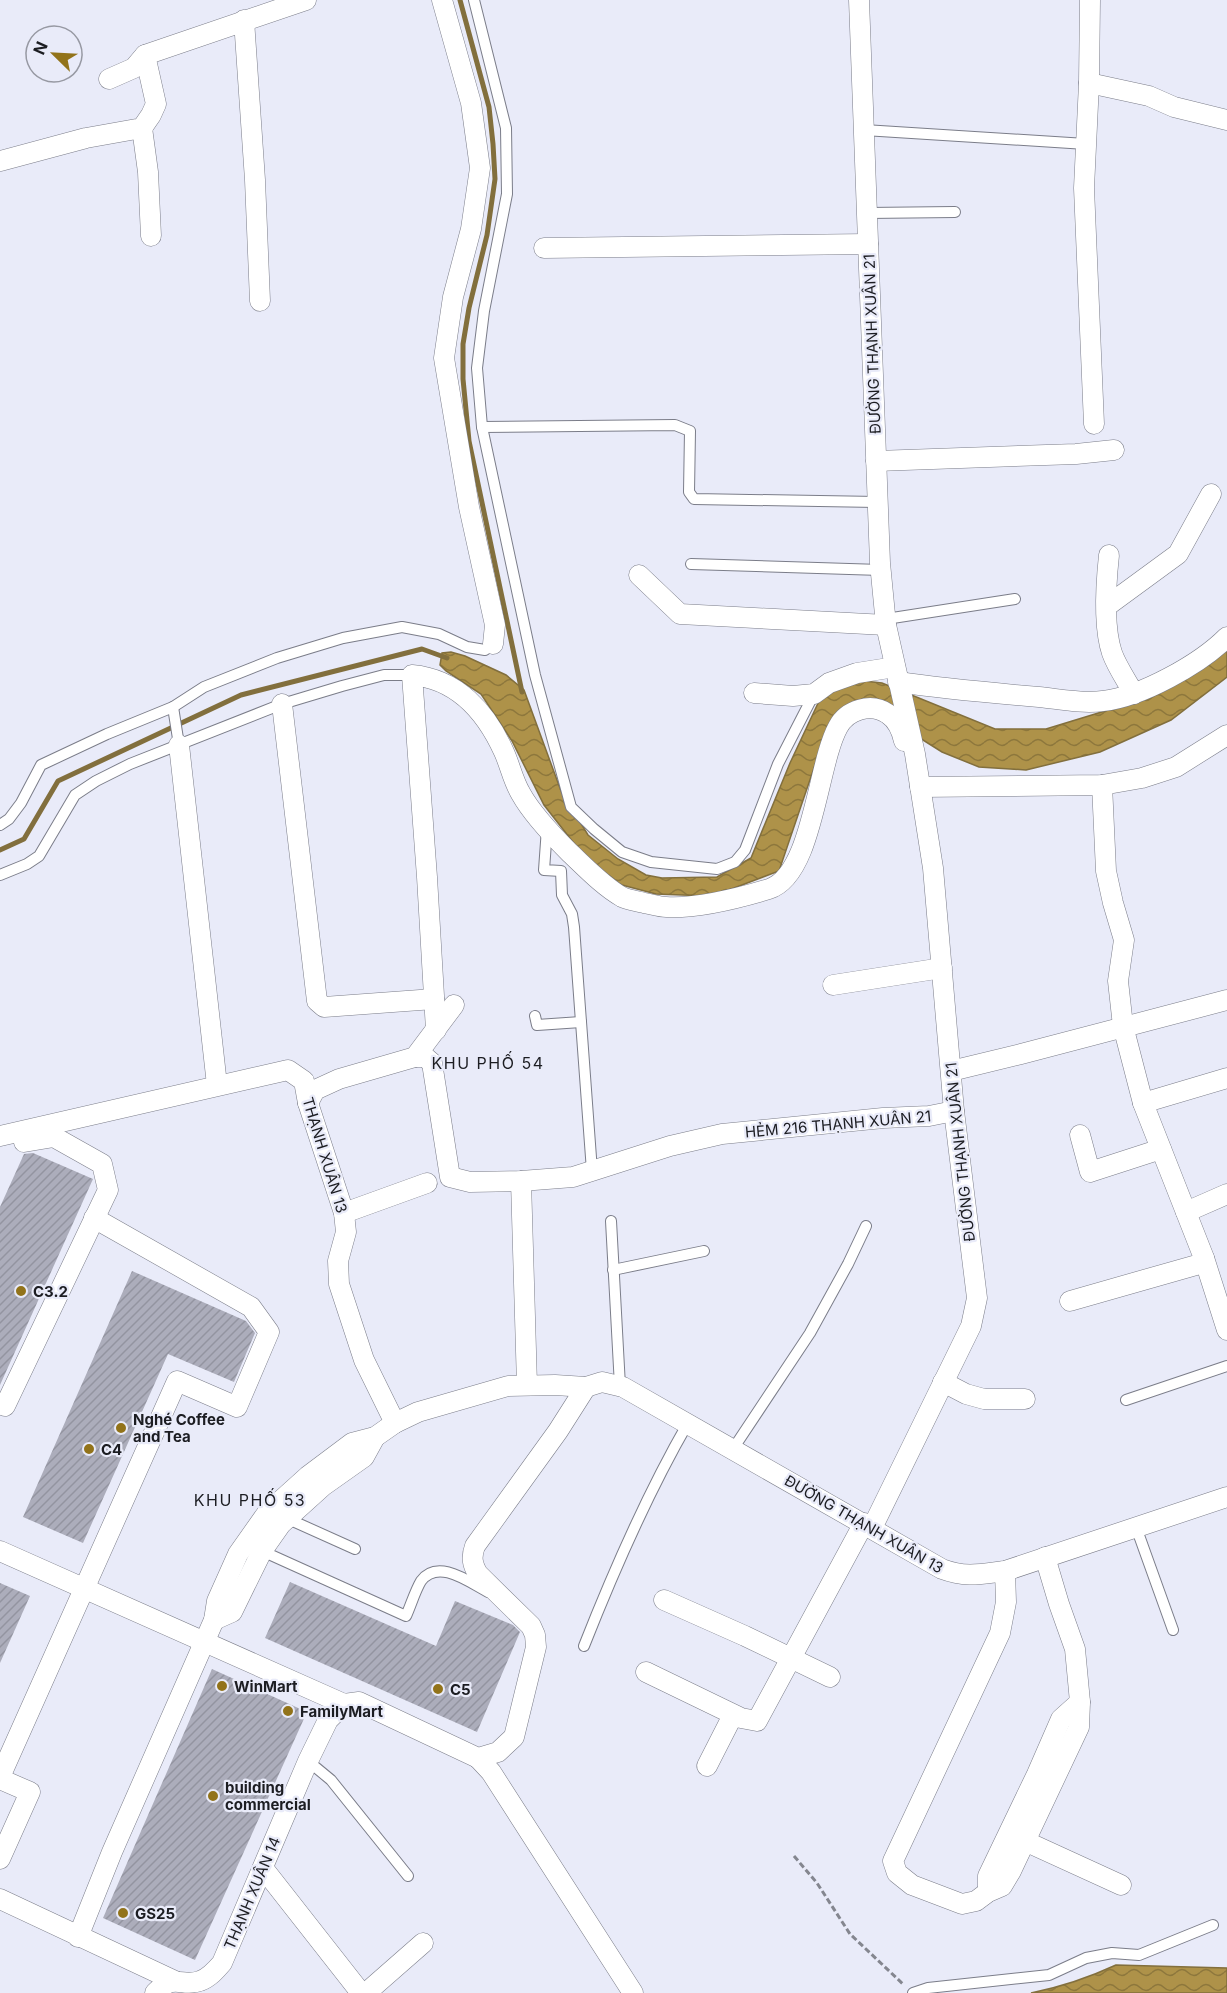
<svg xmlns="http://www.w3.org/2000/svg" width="1227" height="1993" viewBox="0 0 1227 1993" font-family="Inter,sans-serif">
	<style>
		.water { fill: url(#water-waves); stroke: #826f3d; stroke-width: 1.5 }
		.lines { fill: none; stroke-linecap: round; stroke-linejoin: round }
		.stream { stroke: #826f3d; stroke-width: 5 }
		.building { fill: url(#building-hatch) }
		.lane-casing { stroke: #7b7d89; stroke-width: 12 }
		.street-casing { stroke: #7b7d89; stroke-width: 21 }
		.path { stroke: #84868f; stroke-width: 3; stroke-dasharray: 6 3; stroke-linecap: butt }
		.lane { stroke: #fff; stroke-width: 10 }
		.street { stroke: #fff; stroke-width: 20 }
		.poi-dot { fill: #92731a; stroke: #e9ebf9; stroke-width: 2 }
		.labels { text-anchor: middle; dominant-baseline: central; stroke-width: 4.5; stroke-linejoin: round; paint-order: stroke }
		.street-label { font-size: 15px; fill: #1c1d22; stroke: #e9ebf9 }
		.poi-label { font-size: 15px; font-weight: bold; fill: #1c1d22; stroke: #e9ebf9; text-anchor: start }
		.neighbourhood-label { font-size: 16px; letter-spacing: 1.5px; fill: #1c1d22; stroke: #e9ebf9 }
	</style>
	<defs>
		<pattern id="water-waves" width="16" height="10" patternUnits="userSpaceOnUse" patternTransform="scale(1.5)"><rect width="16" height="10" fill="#ae9249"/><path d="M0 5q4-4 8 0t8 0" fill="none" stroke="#8d773c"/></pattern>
		<pattern id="building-hatch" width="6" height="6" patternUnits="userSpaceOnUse" patternTransform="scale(1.5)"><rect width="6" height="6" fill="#acadbb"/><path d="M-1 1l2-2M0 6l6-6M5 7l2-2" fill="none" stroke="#9394a0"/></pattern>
	</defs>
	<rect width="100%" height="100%" fill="#e9ebf9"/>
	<g class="water">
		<polygon points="1227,639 1227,677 1171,720 1100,752 1026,770 979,767 942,752 869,706 816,762 779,871 734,888 709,896 656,894 622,885 604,877 587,860 544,805 512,741 481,694 446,671 440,665 442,653 451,652 465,656 506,675 524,690 561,791 588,835 618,859 646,875 662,878 717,877 751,858 790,763 820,699 842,686 864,681 882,683 995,729 1046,729 1118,707"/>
		<path d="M1116,1965L1227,1968V1993H1031C1061,1987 1088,1978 1116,1965Z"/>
	</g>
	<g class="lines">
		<g class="stream">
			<polyline points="460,0 489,107 493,144 495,179 487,235 469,308 463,344 463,379 469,441 522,692"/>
			<polyline points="0,850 24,839 58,781 241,695 422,649 447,658"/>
		</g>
	</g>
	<g class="building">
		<polygon points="33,1153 93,1179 0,1385 0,1207 24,1154"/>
		<polygon points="132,1271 246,1321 255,1333 234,1382 168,1354 83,1543 23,1517"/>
		<polygon points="290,1582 436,1646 455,1601 513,1625 520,1632 477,1732 265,1638"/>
		<polygon points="0,1583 30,1596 0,1663"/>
		<polygon points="212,1669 307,1712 195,1960 103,1918"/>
	</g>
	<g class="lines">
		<g class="lane-casing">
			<g id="lane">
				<polyline points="474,0 506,128 507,194 484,311 477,368 482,427 535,675 571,807 594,829 622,852 651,862 717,869 735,862 745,850 778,764 814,694"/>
				<polyline points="864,130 1086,144"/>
				<polyline points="867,213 955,212"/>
				<polyline points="482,427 675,425 690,431 689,492 694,499 877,502"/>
				<polyline points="691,564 881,570"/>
				<polyline points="886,619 1015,599"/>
				<polyline points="173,707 179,745"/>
				<polyline points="0,825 9,819 21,803 41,765 107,734 173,707 204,687 277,658 343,638 402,627 439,634 467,647 485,650 493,644"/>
				<polyline points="547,828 544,870 561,871 562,895 572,914 574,927 592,1171"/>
				<polyline points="0,875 27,864 39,856 75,795 96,781 130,764 282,704 342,686 384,675 412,675"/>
				<polyline points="535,1016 537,1025 581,1022"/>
				<polyline points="611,1221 620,1386"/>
				<polyline points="613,1270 704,1251"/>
				<polyline points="1126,1400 1227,1366"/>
				<polyline points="733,1449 810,1333 848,1264 866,1226"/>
				<polyline points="286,1518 355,1549"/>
				<polyline points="1136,1527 1173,1630"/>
				<path d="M262,1551L406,1616C411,1605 415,1591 421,1581C438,1558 469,1582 488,1592"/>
				<path d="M584,1646C614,1570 647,1494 688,1423"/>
				<polyline points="308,1761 331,1780 408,1876"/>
				<polyline points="913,1993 928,1988 1049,1975 1086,1958 1112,1953 1139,1955 1213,1925"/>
			</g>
		</g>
		<g class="street-casing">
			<g id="street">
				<polyline points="442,0 471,103 480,168 471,229 453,297 444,358 469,507 495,625 493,644"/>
				<polyline points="859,0 880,563 886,625 915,754 933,868 954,1111 977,1298 971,1326 872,1528"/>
				<polyline points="1090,0 1089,83 1084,188 1094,424"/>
				<polyline points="244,20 255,180 260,301"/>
				<polyline points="109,79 134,68 145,55 306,0"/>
				<polyline points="1089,83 1149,96 1174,107 1227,120"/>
				<polyline points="142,128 148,172 151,236"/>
				<polyline points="0,161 86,138 142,128 151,115 156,104 145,55"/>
				<polyline points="544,248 868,244"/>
				<polyline points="876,461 1076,454 1114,450"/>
				<path d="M1109,555C1106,583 1103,626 1112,653C1117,667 1127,681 1134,694"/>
				<polyline points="639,575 680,614 886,625"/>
				<polyline points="1107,606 1178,554 1211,494"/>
				<path d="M898,682C945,689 992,693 1039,697C1059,699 1083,704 1103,701C1141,697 1200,664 1227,637"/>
				<polyline points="754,693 793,696 814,694 829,683 857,673 895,667"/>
				<polyline points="282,704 317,1001 324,1007 434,999"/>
				<polyline points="179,745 217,1085"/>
				<polyline points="920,787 1102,785 1142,778 1176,767 1227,735"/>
				<polyline points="833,985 942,968"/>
				<path d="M436,1030L427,877L412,675C457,679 486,712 504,752C510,765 513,781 521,794C532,814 554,837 570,853C586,868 603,886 622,897C628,900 637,901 644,903C651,904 659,907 666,907C697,909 739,898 769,889C813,875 817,765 838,727C847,710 871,702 888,714C897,720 902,732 904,741"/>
				<polyline points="415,1057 425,1057 432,1063 450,1177 470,1182 521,1181 573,1177 670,1146 722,1134 883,1118 929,1116 954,1111"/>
				<polyline points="951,1071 1021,1054 1227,1000"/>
				<polyline points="308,1103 315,1090 339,1079 415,1057 454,1005"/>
				<polyline points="1143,1103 1227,1078"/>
				<polyline points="1080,1135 1090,1172 1161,1149"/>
				<polyline points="0,1136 288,1070 304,1081 308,1103 344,1213 346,1232 338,1261 339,1284 364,1360 395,1423"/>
				<polyline points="521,1181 527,1385"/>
				<polyline points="1186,1212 1227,1194"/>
				<polyline points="344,1213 427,1183"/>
				<polyline points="1204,1258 1227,1330"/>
				<polyline points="1070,1301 1200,1264 1204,1258 1143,1103 1123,1026 1118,981 1124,940 1113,903 1106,871 1102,785"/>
				<polyline points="943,1382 966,1394 984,1399 1025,1399"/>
				<polyline points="5,1406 108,1190 102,1164 54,1137 24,1142"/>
				<polyline points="0,1551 344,1704"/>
				<polyline points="1005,1571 1006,1602 1000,1633 893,1861 897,1873 912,1885 962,1904 976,1901 988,1892 1002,1886 1011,1871 1079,1727 1080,1702 1075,1649 1059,1604 1045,1557"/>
				<polyline points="664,1600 745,1636 830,1677"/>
				<polyline points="214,1620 232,1612 262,1551 281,1524 323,1486 364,1457 375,1437"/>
				<polyline points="646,1672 741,1718 757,1721 864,1523"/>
				<polyline points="478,1758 491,1772 633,1993"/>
				<polyline points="707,1766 733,1715"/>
				<polyline points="0,1777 177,1381 237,1407 269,1332 251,1307 94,1218"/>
				<polyline points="0,1779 30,1792 0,1859"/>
				<polyline points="1014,1836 1121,1885"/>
				<polyline points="263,1868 361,1993"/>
				<polyline points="988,1892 988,1876 1037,1774 1061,1719 1080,1702"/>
				<polyline points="0,1899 175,1981"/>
				<path d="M78,1937L112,1852L214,1620L217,1601L238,1554L267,1513L308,1476L352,1443L375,1437L395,1423L418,1412L508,1386L555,1385L586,1387L602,1382L623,1387L942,1569C966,1578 981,1574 1005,1571L1227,1497"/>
				<path d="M155,1993C175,1972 181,1988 200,1981C209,1978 216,1970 222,1963L308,1761L328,1720L344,1704L359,1702L478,1758L498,1752L514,1737L536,1647L535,1635L531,1626L478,1574C472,1564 471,1557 475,1546L558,1431L586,1387"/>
				<polyline points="366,1993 423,1943"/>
			</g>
		</g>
		<polyline class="path" points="794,1856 817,1883 850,1934 904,1985"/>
		<use href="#lane" class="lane"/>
		<use href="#street" class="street"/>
	</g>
	<g class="poi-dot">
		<circle cx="21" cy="1291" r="6"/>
		<circle cx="121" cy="1428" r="6"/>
		<circle cx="89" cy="1449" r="6"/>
		<circle cx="222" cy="1686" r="6"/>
		<circle cx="438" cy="1689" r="6"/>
		<circle cx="288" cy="1711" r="6"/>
		<circle cx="213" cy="1796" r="6"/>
		<circle cx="123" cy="1913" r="6"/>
	</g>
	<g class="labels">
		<g class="street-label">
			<text transform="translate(872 344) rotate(-92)">ĐƯỜNG THẠNH XUÂN 21</text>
			<text transform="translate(838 1124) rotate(-5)">HẺM 216 THẠNH XUÂN 21</text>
			<text transform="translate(960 1152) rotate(-96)">ĐƯỜNG THẠNH XUÂN 21</text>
			<text transform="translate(325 1155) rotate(73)">THẠNH XUÂN 13</text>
			<text transform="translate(864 1524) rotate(30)">ĐƯỜNG THẠNH XUÂN 13</text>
			<text transform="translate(252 1893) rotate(-67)">THẠNH XUÂN 14</text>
		</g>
		<g class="poi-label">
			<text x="33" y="1291">C3.2</text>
			<text x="133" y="1419">Nghé Coffee<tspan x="133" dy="17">and Tea</tspan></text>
			<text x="101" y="1449">C4</text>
			<text x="234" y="1686">WinMart</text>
			<text x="450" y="1689">C5</text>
			<text x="300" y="1711">FamilyMart</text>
			<text x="225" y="1787">building<tspan x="225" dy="17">commercial</tspan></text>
			<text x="135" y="1913">GS25</text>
		</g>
		<g class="neighbourhood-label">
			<text x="488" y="1063">KHU PHỐ 54</text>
			<text x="250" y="1500">KHU PHỐ 53</text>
		</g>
	</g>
	<g transform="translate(54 54) rotate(294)"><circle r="28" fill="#e9ebf9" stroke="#9799a3" stroke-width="1.5"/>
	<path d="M0-4.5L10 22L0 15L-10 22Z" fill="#92731a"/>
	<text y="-9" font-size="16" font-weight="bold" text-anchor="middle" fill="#1c1d22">N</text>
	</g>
</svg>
